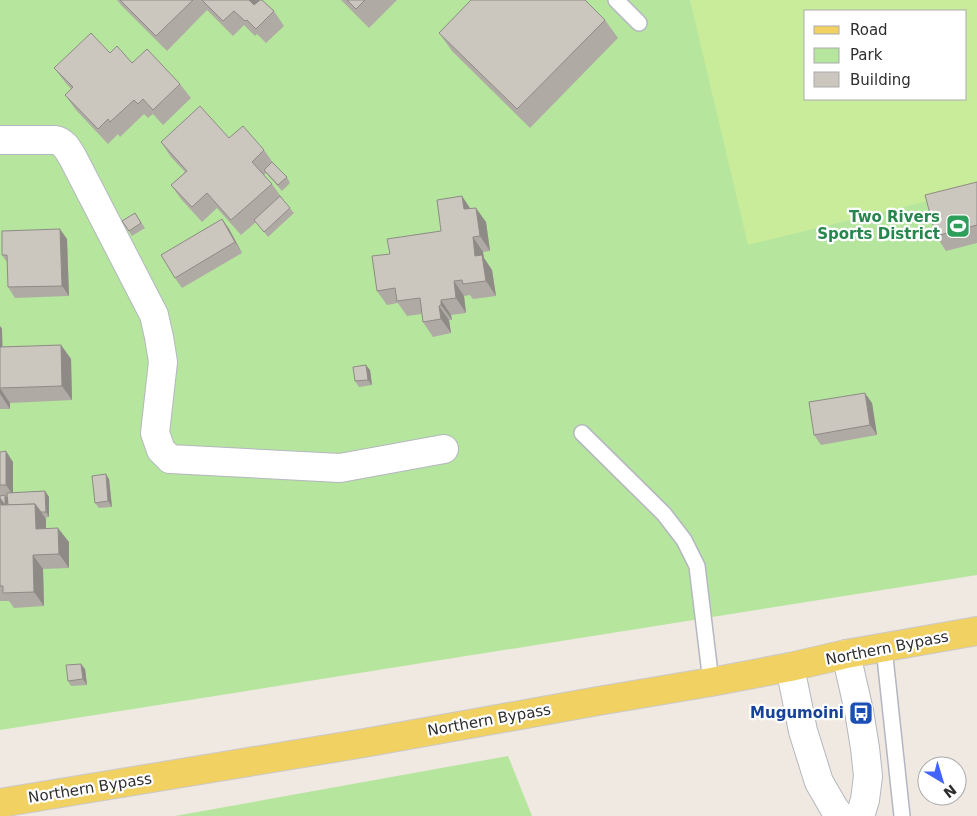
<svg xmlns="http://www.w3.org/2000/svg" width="977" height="816" viewBox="0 0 977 816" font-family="'DejaVu Sans',sans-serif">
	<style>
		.green { fill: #b6e59e; fill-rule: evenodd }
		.pitch { fill: #c9ec9a; fill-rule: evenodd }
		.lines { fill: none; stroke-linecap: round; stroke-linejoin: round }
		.service-casing { stroke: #b4b7c1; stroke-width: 18 }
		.minor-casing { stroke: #b4b7c1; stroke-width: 30 }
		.primary-casing { stroke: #c9c9c9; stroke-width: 30 }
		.service { stroke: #fff; stroke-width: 15 }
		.minor { stroke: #fff; stroke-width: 28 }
		.primary { stroke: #f2d163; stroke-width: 28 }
		.wall { fill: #afaba4 }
		.shaded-wall { fill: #8e8b86 }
		.building { fill: #cbc7bf; stroke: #8e8b86 }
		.labels { text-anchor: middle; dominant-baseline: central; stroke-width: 4.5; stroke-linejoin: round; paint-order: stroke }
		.leisure-label { font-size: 15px; font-weight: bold; fill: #27864d; stroke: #fff; text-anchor: end }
		.street-label { font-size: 15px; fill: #2e2e2e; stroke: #fff }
		.transit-label { font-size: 15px; font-weight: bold; fill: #164399; stroke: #fff; text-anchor: end }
	</style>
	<rect width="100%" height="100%" fill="#efe9e1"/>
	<g class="green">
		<path d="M0,0H977V575L0,730ZM806,11H966V99H806Z"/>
		<polygon points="508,756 532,816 175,816"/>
	</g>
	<path class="pitch" d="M690,0H977V189L748,245ZM806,11H966V99H806Z"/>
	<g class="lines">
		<g class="service-casing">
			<g id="service">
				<polyline points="616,0 639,23"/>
				<polyline points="582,433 664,514 684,540 697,566 711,682"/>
				<polyline points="884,648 902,816"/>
			</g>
		</g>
		<g class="minor-casing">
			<g id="minor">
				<path d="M0,140H55C65,142 68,150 73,158L154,315L159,337L163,362L155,433L161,450L170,459L340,468L444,449"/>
				<polyline points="846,654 859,711 865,748 868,776 865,800 860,816"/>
				<polyline points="790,667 803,731 819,782 834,808 840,816"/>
			</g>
		</g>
		<g class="primary-casing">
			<polyline id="primary" points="0,803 364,743 598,701 711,682 790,667 846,654 977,631"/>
		</g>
		<use href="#service" class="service"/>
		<use href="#minor" class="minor"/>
		<use href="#primary" class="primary"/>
	</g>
	<g class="wall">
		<polygon points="117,0 262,0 274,11 284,26 266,43 257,34 255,36 244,25 233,36 207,10 167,51 122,6"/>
		<polygon points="341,0 397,0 369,28"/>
		<polygon points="605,20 618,38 530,128 452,51 439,33"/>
		<polygon points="110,53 180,84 191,98 163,125 153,114 148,118 144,114 120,137 118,134 108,144 76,110 65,95 71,89 65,82 54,68"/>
		<polygon points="229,138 264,150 274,164 287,177 290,183 282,191 266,173 264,175 272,184 282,198 282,199 294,213 268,237 256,222 241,235 217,208 202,222 181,199 171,185 185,172 171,157 161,142"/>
		<polygon points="977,182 977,243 946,251 936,236"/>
		<polygon points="470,208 486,222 490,251 483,252 484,258 492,270 496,296 473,299 470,295 464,296 466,313 451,315 452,320 449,320 451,333 433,337 423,322 422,314 407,316 398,303 387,305 377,291 390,254 441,231"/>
		<polygon points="135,213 145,228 132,236 122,221"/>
		<polygon points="222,219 229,229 242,253 182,288 175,278"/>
		<polygon points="67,239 69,296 15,298 8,287 7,262 2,255"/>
		<polygon points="0,326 2,329 2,347 61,345 71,359 72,400 10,403 10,409 0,409"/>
		<polygon points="370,370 372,385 359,387 355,381"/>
		<polygon points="872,403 877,435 821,445 814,435"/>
		<polygon points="0,452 13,462 13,493 45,491 49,497 49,517 45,518 46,519 46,528 69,542 69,568 43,569 44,606 14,608 9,601 0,601"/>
		<polygon points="109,479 112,507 99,508 95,503"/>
		<polygon points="85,669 87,685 71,686 68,681"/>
	</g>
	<g class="shaded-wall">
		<polygon points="248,0 262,0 257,13"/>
		<polygon points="462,196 472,211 464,209"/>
		<polygon points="476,208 486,222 490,251 480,236"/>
		<polygon points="222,219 229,229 242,253 235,242"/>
		<polygon points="60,229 67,239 69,296 62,286"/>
		<polygon points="473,237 483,252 484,258 492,270 496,296 486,281 475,256"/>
		<polygon points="454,281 464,296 466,313 456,298"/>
		<polygon points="441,300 451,315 452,320 441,305"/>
		<polygon points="439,306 449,320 451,333 441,319"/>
		<polygon points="0,326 2,329 3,362 0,357"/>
		<polygon points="61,345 71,359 72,400 62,386"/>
		<polygon points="366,365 370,370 372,385 368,380"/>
		<polygon points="0,388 10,403 10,409 0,394"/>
		<polygon points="865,393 872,403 877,435 870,425"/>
		<polygon points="6,451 13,462 13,495 6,485"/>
		<polygon points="106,474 109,479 112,507 108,501"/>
		<polygon points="45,491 49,497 49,517 46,512"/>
		<polygon points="5,495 9,501 8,507 1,505 0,498"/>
		<polygon points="35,504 46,519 46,543 36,529"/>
		<polygon points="58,528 69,542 69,568 59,554"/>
		<polygon points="33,555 43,569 44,606 34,592"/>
		<polygon points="81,664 85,669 87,685 83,679"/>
	</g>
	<g class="building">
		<polygon points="120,0 193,0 156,36"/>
		<polygon points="202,0 249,0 254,5 260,0 262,0 274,11 256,29 247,20 245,21 234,11 223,21"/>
		<polygon points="347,0 365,0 356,9"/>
		<polygon points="471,0 585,0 605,20 517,109 439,33"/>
		<polygon points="91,33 110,53 117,46 132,63 147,49 180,84 153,110 143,99 138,104 134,100 110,122 108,119 98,129 65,95 73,87 54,68"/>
		<polygon points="200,106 229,138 243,126 264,150 252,162 272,184 231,220 207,193 192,207 171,185 187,171 161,142"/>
		<polygon points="272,162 287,177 278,185 264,170"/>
		<polygon points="977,182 977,225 936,236 925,195"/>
		<polygon points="280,196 290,208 264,232 254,220"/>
		<polygon points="462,196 464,209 476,208 480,236 473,237 475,256 482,255 486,281 463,284 462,280 454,281 456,298 441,300 441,305 439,306 441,319 423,322 420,298 397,301 395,288 377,291 372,256 390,254 387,239 441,231 437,200"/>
		<polygon points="135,213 141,223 129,231 122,221"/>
		<polygon points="222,219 235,242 175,278 161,255"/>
		<polygon points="60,229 62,286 8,287 7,255 2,255 2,231"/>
		<polygon points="61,345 62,386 0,388 0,347"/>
		<polygon points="366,365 368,380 355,381 353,367"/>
		<polygon points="865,393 870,425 814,435 809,402"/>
		<polygon points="6,451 6,485 0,485 0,452"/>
		<polygon points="106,474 108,501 95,503 92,476"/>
		<polygon points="45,491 46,512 41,512 35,504 8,505 7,493"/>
		<polygon points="5,495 5,505 0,498 0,496"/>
		<polygon points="0,498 1,505 35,504 36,529 58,528 59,554 33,555 34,592 3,593 3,586 0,586"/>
		<polygon points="81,664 83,679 68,681 66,665"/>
	</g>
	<defs>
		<g id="stadium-square" transform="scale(1.25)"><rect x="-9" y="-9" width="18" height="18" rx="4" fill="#2e9e5b" stroke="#fff"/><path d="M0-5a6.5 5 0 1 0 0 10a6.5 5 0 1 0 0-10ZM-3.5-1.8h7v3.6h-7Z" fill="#fff"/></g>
		<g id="bus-square" transform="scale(1.25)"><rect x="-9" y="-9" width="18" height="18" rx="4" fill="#1a4fb4" stroke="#fff"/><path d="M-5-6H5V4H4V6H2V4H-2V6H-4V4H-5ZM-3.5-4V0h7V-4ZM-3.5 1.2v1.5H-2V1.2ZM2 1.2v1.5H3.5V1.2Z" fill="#fff"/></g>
	</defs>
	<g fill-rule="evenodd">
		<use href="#stadium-square" x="958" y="226"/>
		<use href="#bus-square" x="861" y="713"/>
	</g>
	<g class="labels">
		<g class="leisure-label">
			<text x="940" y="217">Two Rivers<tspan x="940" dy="17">Sports District</tspan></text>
		</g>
		<g class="street-label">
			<text transform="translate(887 648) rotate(-11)">Northern Bypass</text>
			<text transform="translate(489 720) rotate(-10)">Northern Bypass</text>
			<text transform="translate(90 788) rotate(-9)">Northern Bypass</text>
		</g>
		<g class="transit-label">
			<text x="844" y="713">Mugumoini</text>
		</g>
	</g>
	<rect x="804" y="10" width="162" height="90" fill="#ffffff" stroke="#ababab"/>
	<rect x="814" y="26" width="25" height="8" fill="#f2d163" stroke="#ababab"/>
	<text x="850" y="35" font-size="15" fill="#2e2e2e">Road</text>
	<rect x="814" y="48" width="25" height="15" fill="#b6e59e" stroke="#ababab"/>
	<text x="850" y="60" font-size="15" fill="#2e2e2e">Park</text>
	<rect x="814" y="72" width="25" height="15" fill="#cbc7bf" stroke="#ababab"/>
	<text x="850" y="85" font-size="15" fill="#2e2e2e">Building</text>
	<g transform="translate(942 781) rotate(142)"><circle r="24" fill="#ffffff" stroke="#ababab"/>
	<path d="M0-4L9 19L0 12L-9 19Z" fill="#4264fb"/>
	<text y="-8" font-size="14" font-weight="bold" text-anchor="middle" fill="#2e2e2e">N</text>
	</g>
</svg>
